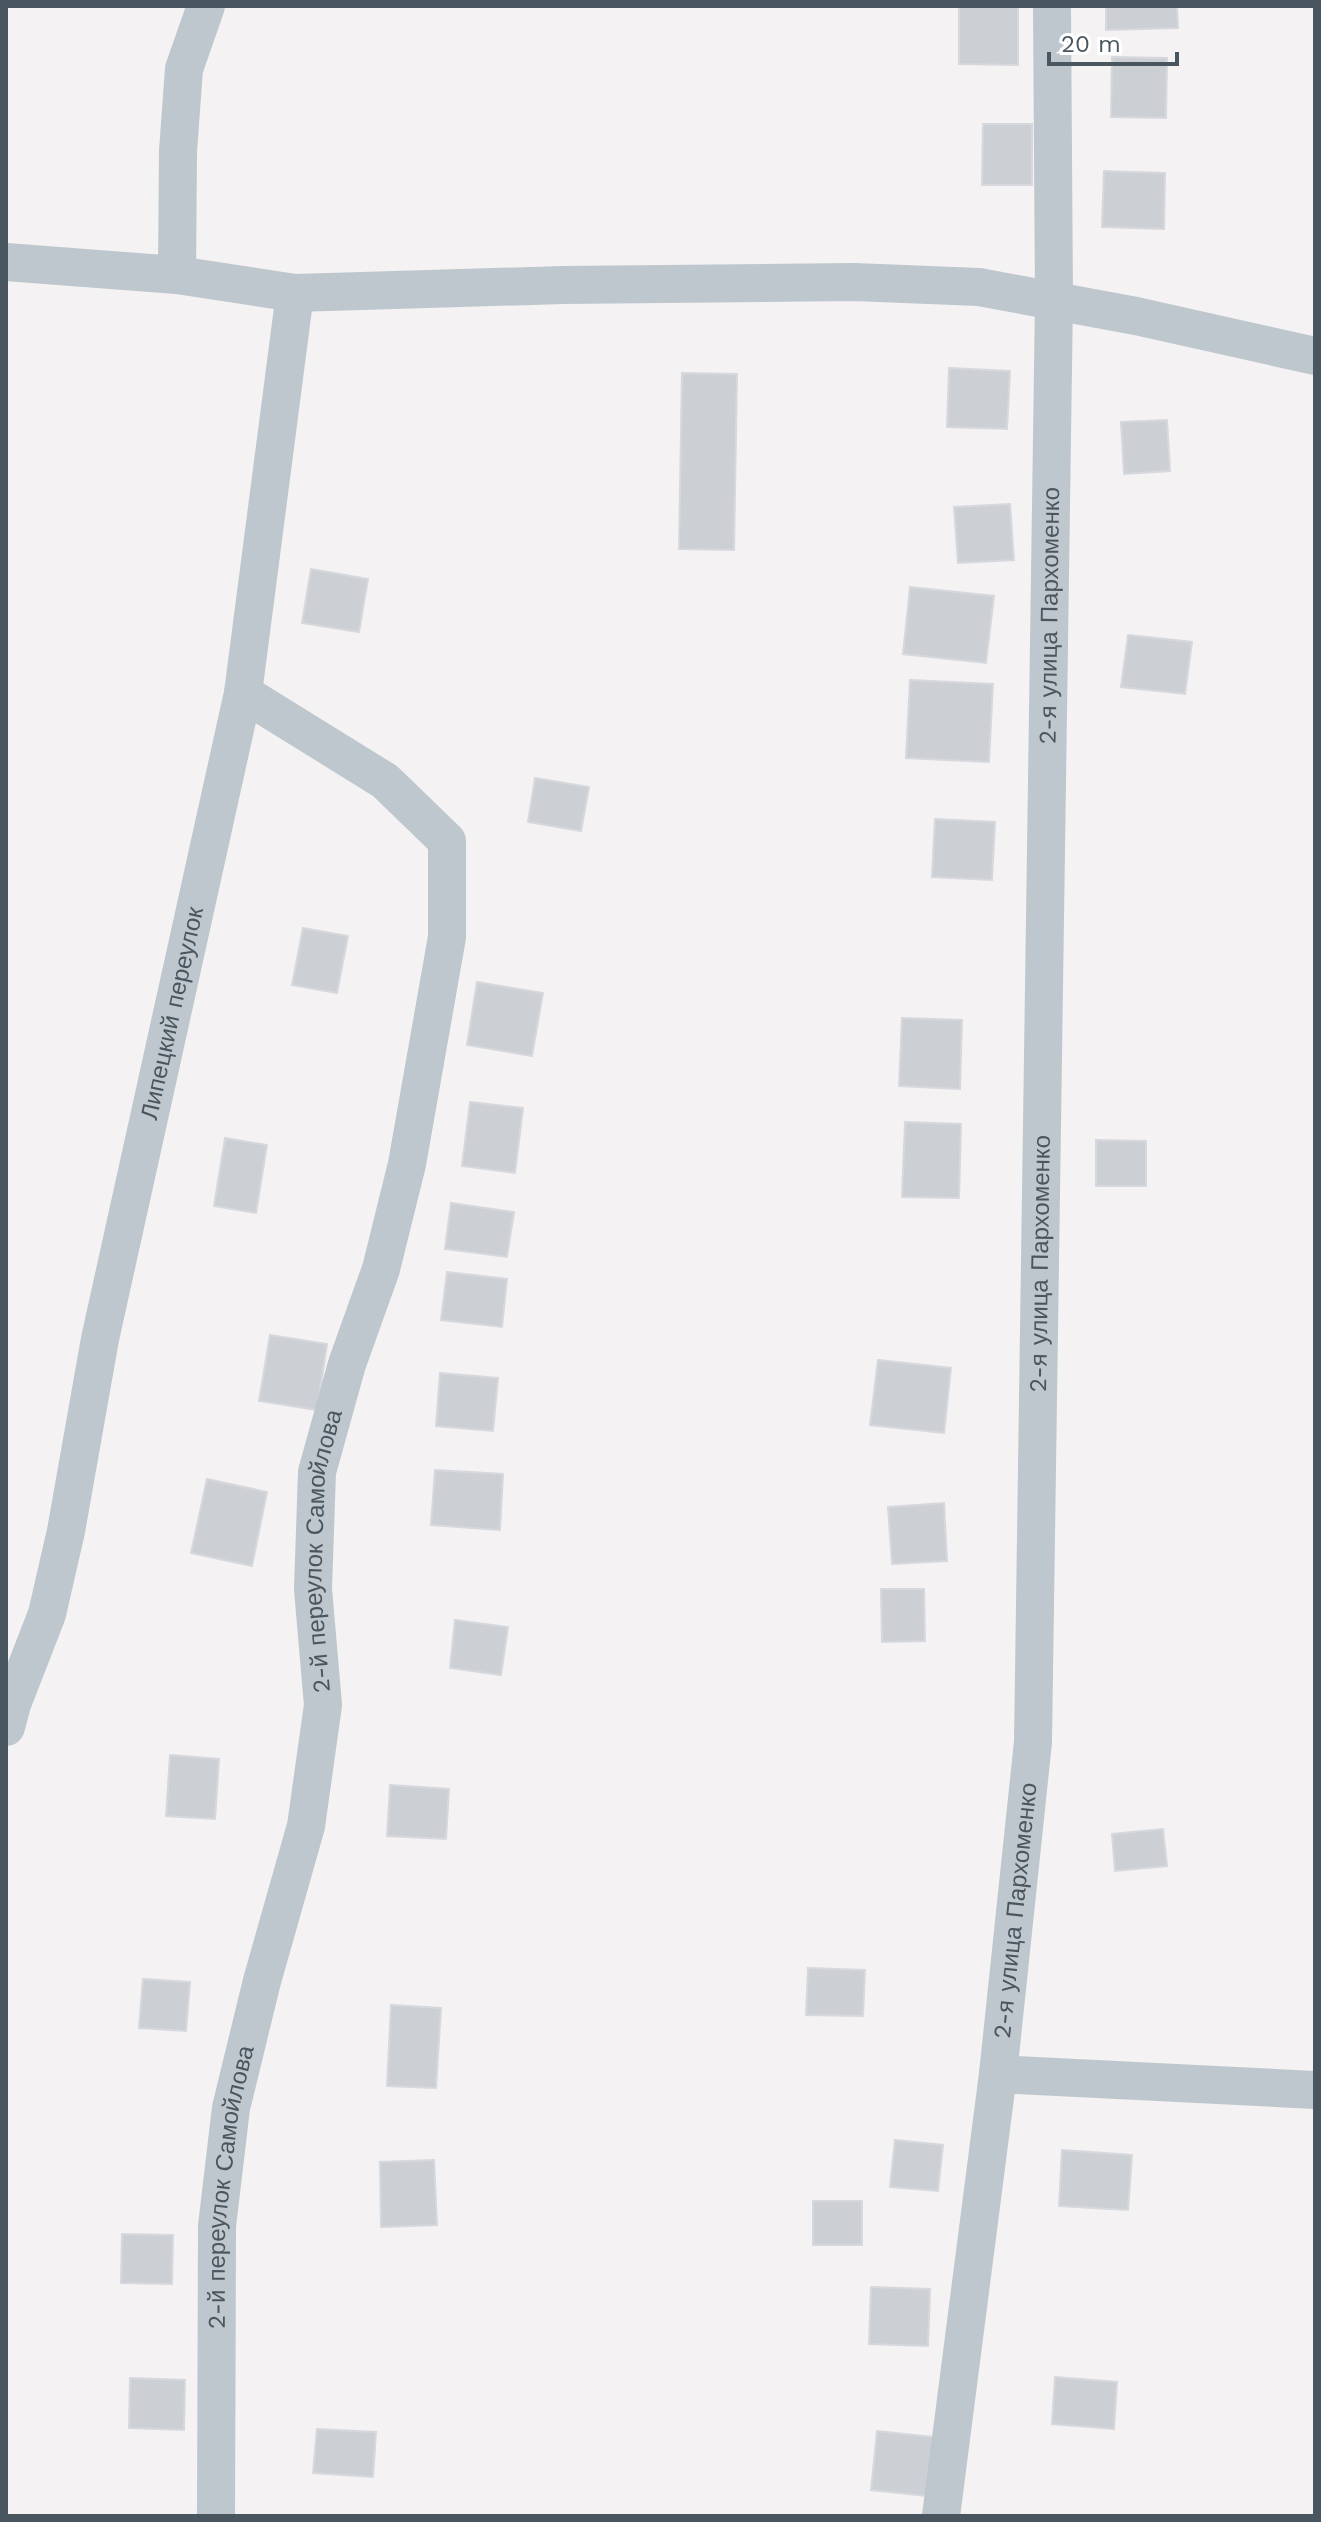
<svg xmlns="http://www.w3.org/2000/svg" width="1321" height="2522" viewBox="0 0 1321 2522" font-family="'Work Sans',sans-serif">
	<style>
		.building { fill: #cccfd4; stroke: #d6d8dd; stroke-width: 2 }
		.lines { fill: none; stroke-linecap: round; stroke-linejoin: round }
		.street { stroke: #bec7cd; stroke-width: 38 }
		.labels { text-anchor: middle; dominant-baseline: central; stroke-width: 7; stroke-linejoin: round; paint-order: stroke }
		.street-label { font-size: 24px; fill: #4a565f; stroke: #fff }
	</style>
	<rect width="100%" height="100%" fill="#f4f2f2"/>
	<g class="building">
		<polygon points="959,6 1018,6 1018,65 959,64"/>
		<polygon points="1106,6 1177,6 1178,28 1106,30"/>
		<polygon points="1112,57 1167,58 1166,118 1111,117"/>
		<polygon points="983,124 1032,124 1032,185 982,185"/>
		<polygon points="1104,171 1165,173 1164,229 1102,227"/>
		<polygon points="949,368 1010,371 1007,429 947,427"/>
		<polygon points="682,373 737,374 734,550 679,549"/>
		<polygon points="1167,420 1170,471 1124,474 1121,422"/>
		<polygon points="1010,504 1014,560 958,563 954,507"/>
		<polygon points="311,569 368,579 359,632 302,623"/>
		<polygon points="910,587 994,596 986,663 903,654"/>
		<polygon points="1128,635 1192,642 1185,694 1121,687"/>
		<polygon points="910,680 993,684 989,762 906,758"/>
		<polygon points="535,778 589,787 581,831 528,822"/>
		<polygon points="935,819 995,822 992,880 932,877"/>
		<polygon points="303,928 348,936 337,993 292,985"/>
		<polygon points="477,982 543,993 532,1056 467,1045"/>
		<polygon points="902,1018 962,1020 960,1089 899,1086"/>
		<polygon points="470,1102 523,1108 515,1173 462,1166"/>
		<polygon points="905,1122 961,1124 959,1198 902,1197"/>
		<polygon points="225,1138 267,1145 256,1213 214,1206"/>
		<polygon points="1096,1140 1146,1141 1146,1186 1096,1186"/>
		<polygon points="451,1203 514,1212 507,1257 445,1249"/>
		<polygon points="447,1272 507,1279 502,1327 441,1320"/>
		<polygon points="270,1335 327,1344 317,1410 259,1401"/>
		<polygon points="878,1360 951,1368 944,1433 870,1425"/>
		<polygon points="440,1373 498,1378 493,1431 436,1426"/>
		<polygon points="435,1470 503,1474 500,1530 431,1525"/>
		<polygon points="207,1479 267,1492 252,1566 191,1553"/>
		<polygon points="944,1503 947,1561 892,1564 888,1507"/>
		<polygon points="881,1589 924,1589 925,1641 882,1642"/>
		<polygon points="455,1620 508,1627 501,1675 450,1668"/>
		<polygon points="170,1755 219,1759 215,1819 166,1816"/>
		<polygon points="390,1785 449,1789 446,1839 387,1836"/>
		<polygon points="1163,1829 1167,1866 1115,1871 1112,1834"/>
		<polygon points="808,1968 865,1970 863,2016 806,2015"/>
		<polygon points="143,1979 190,1982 186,2031 139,2028"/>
		<polygon points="391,2005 441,2008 436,2088 387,2086"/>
		<polygon points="895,2140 943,2145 938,2191 890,2187"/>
		<polygon points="1062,2150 1132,2155 1128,2210 1059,2206"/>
		<polygon points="434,2160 437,2225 381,2227 380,2162"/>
		<rect x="813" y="2201" width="49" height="44"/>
		<polygon points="122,2234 173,2235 172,2284 121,2283"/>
		<polygon points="871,2287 930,2289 928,2346 869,2344"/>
		<polygon points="1055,2377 1117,2382 1114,2429 1052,2424"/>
		<polygon points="130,2378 185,2380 184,2430 129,2428"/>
		<polygon points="317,2429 376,2432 373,2477 313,2473"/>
		<polygon points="877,2431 933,2437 926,2496 871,2490"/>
	</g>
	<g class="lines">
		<g class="street">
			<polyline points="6,262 177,275 295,293 563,285 854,282 979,287 1136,316 1315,356"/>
			<polyline points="177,275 178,151 184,69 206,6"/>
			<path id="s1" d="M6,1727L12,1704L47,1614L66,1531L100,1339L243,693L295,293"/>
			<polyline points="998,2074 1315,2090"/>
			<path id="s2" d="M216,2516L217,2226L231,2108L262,1981L306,1826L323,1705L313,1589L317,1472L347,1364L381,1269L407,1164L447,937V841L385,781L243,693"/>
			<path id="s3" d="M941,2516L998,2074L1033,1742L1054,300L1052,6"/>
		</g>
	</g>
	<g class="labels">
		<g class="street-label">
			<text stroke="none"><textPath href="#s3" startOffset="1906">2-я улица Пархоменко</textPath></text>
			<text stroke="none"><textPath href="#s1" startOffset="734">Липецкий переулок</textPath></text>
			<text stroke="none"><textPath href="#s3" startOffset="1258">2-я улица Пархоменко</textPath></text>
			<text stroke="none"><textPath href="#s2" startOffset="978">2-й переулок Самойлова</textPath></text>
			<text stroke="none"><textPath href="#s3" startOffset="610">2-я улица Пархоменко</textPath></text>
			<text stroke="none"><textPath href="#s2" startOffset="330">2-й переулок Самойлова</textPath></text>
		</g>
	</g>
	<rect width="1321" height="2522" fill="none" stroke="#4a565f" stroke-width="16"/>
	<path d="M1049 52v12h128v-12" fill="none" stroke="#4a565f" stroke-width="4"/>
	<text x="1061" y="52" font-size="24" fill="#4a565f" stroke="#ffffff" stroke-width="6" paint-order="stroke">20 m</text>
</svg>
